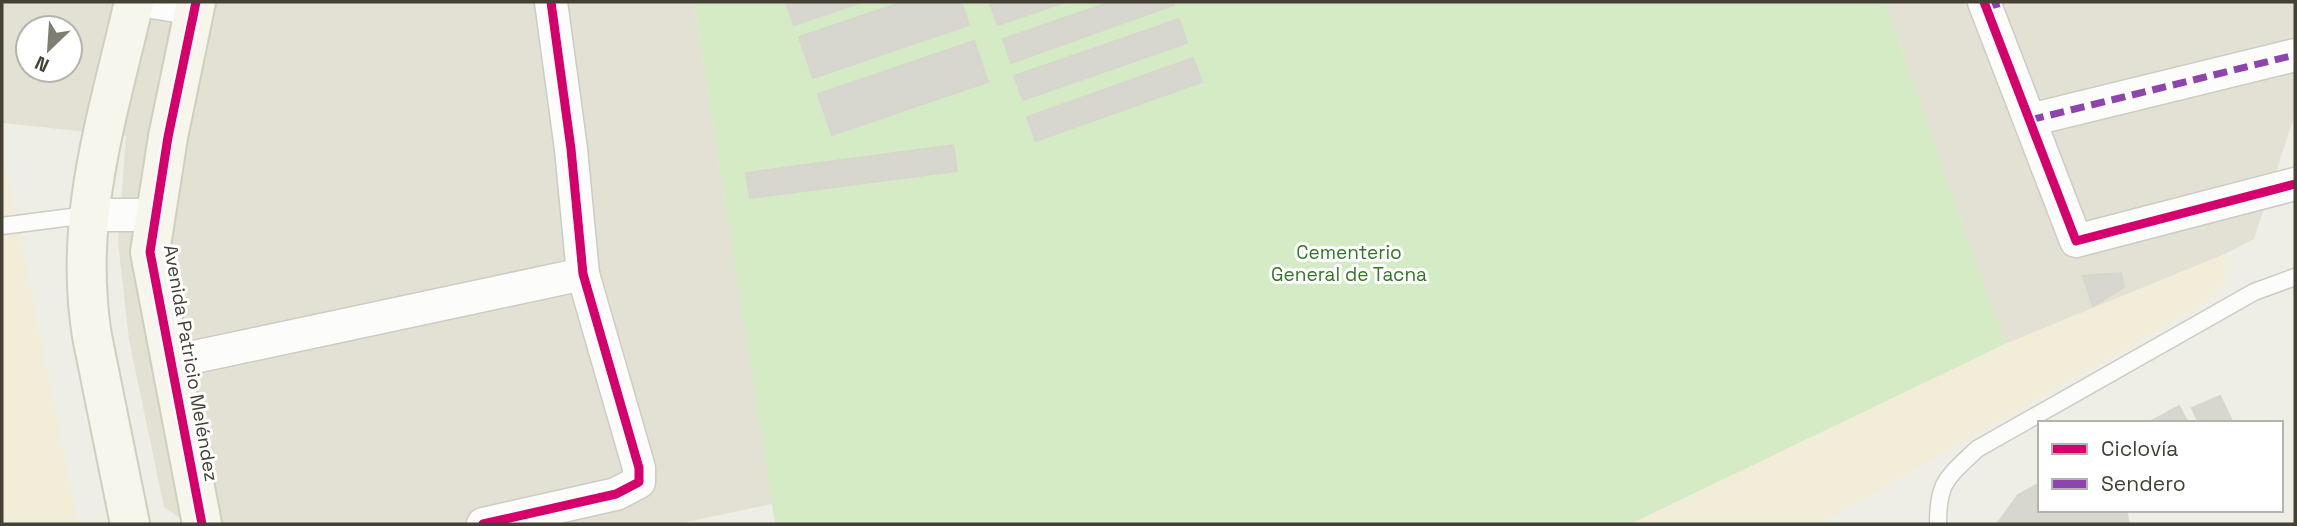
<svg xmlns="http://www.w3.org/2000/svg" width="2297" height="526" viewBox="0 0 2297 526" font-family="'Space Grotesk',sans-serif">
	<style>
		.residential { fill: #e3e1d3; fill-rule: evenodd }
		.commercial { fill: #f2edd8 }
		.green { fill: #d4ebc6 }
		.building { fill: #d8d7cf; stroke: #d7d6cc; stroke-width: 2 }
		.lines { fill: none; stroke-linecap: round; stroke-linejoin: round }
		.lane-casing { stroke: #ccccc4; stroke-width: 19 }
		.street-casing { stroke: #ccccc4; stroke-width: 35 }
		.secondary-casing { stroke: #cfcebf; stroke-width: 42 }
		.lane { stroke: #fcfcfb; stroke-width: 16 }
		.street { stroke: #fcfcfb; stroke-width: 32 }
		.secondary { stroke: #f6f6ed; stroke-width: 38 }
		.quiet { stroke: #8e44ad; stroke-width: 7; stroke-dasharray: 14 7; stroke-linecap: butt }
		.cycleway-casing { stroke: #fff; stroke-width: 13 }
		.cycleway { stroke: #d6006c; stroke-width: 9 }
		.labels { text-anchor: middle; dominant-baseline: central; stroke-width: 6; stroke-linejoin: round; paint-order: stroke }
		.park-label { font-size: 19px; fill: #337626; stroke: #fff }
		.street-label { font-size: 19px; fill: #444134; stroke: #fff }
	</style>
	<rect width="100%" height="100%" fill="#eeeee6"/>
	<g class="residential">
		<path d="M2,2H694L772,504L677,524H188L164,507L129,340L118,242L126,136L2,123ZM28,28H70V70H28Z"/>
		<polygon points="1885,2 2295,2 2295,114 2254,239 2225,254 2005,344"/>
	</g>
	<g class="commercial">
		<polygon points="2,146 78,524 2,524"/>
		<polygon points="2225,254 2225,280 2207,302 1820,524 1630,524 2005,344"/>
	</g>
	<polygon class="green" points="694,2 1885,2 2005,344 1630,524 775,524"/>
	<g class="building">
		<polygon points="786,2 863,2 794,25"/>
		<polygon points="902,2 961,2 969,25 813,78 799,37"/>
		<polygon points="989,2 1065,2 998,25"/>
		<polygon points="1110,2 1173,2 1174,5 1011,63 1003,39"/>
		<polygon points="1179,19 1187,43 1023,100 1014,76"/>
		<polygon points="974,41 988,82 832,135 818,94"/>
		<polygon points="1193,58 1202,82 1036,141 1027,117"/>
		<polygon points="953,145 957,171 750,198 746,173"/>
		<polygon points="2121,273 2124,287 2093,306 2083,276"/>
		<polygon points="2220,396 2232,421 2199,423 2192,408"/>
		<polygon points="2179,406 2188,423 2148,423"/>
		<polygon points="2040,483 2040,510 2126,510 2129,524 1997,524 2018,495"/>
	</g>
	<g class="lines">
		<g class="lane-casing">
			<g id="lane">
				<polyline points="2,226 87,215"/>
				<path d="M1938,524C1938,481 1947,478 1977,449L2254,292L2295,277"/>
			</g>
		</g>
		<g class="street-casing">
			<g id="street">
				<polyline points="152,2 194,9"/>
				<polyline points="1984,2 2076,241 2295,184"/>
				<polyline points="2030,120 2295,55"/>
				<polyline points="87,215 156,215"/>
				<polyline points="171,362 583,274"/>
				<polyline points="483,524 616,494 639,482 639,468 583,274 571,149 551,2"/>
			</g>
		</g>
		<g class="secondary-casing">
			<g id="secondary">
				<polyline points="196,2 168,137 150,252 202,524"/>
				<path d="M130,524L92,336C73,218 108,116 134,2"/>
			</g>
		</g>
		<use href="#lane" class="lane"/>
		<use href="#street" class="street"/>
		<use href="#secondary" class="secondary"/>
		<g class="quiet">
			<polyline points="1986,7 2006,2"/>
			<polyline points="2030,120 2295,55"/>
		</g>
		<g class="cycleway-casing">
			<g id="cycleway">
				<polyline points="196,2 168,137 150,252 202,524"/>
				<polyline points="1984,2 2076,241 2295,184"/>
				<polyline points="483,524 616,494 639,482 639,468 583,274 571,149 551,2"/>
			</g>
		</g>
		<use href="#cycleway" class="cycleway"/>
	</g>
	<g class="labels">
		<g class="park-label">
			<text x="1349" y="252">Cementerio<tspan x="1349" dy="22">General de Tacna</tspan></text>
		</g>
		<g class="street-label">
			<text transform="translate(191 363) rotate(80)">Avenida Patricio Meléndez</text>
		</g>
	</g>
	<rect width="2297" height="526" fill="none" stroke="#444134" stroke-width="7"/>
	<rect x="2038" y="421" width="245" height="91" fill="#ffffff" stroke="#b4b3ae" stroke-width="2"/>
	<rect x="2052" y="444" width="35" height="10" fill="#d6006c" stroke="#b4b3ae" stroke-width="2"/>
	<text x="2101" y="456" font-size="21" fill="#444134">Ciclovía</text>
	<rect x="2052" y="479" width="35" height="10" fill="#8e44ad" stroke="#b4b3ae" stroke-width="2"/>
	<text x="2101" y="491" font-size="21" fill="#444134">Sendero</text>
	<g transform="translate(49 49) rotate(205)"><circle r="33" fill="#ffffff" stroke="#b4b3ae" stroke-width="2"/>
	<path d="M0-5L12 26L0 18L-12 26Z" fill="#807e72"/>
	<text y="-10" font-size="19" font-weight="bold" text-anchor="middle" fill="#444134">N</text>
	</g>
</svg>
